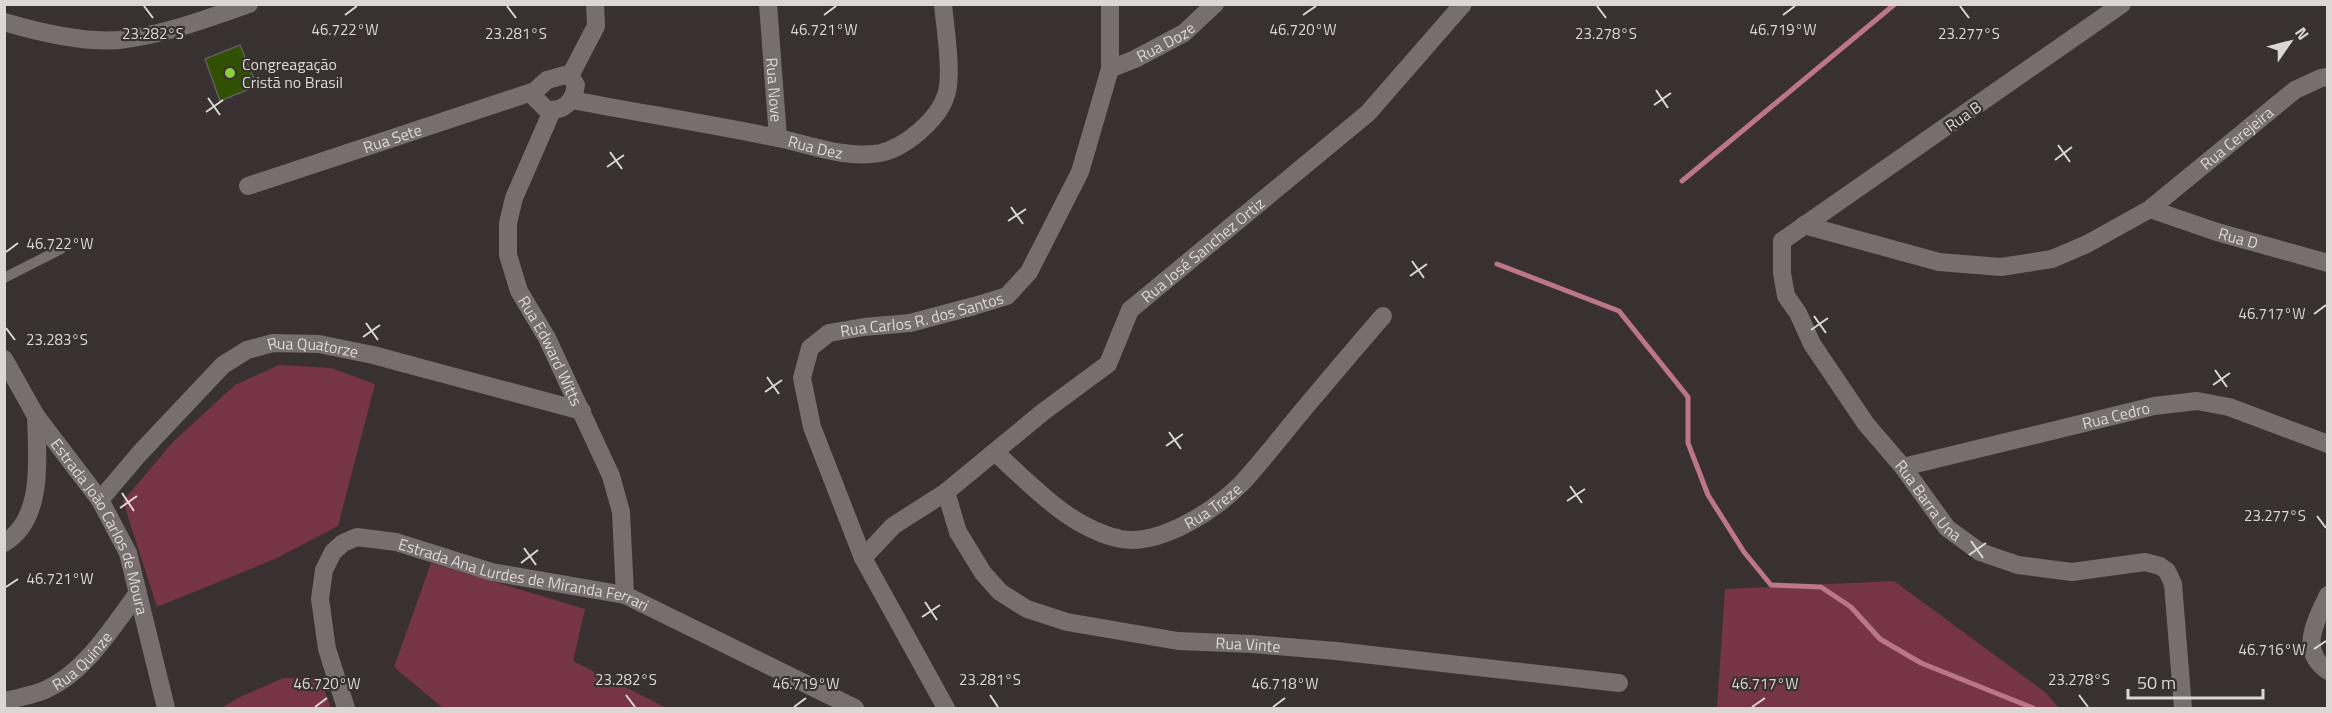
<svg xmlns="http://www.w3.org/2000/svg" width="2332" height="713" viewBox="0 0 2332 713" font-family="'Titillium Web',sans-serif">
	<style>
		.green { fill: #763545 }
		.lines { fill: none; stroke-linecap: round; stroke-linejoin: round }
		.stream { stroke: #bc7688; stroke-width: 5 }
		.building { fill: #325003; stroke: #5b5f58; stroke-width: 1.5 }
		.lane { stroke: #776e6f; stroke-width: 10 }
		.street { stroke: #776e6f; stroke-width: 18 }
		.ticks { fill: none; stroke: #dcd6d7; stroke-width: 2 }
		.poi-dot { fill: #8fcd42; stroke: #383031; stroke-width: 2 }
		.labels { text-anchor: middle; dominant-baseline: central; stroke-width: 4.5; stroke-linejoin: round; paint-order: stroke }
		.street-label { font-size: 16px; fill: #dcd6d7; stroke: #383031 }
		.poi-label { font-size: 16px; fill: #dcd6d7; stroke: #383031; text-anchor: start }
		.ticks-label { font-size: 15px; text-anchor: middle; fill: #dcd6d7; stroke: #383031; stroke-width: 4.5; stroke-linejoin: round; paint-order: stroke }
	</style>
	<rect width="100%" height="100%" fill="#383031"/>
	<g class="green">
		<polygon points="279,365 331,368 375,384 338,526 275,559 157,607 123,501 173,442 235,385"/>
		<polygon points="431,563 585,609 573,661 667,708 443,708 394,667"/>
		<polygon points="1894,581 2045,692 2059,708 1717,708 1725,589"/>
		<polygon points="284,678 320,679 331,708 221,708 244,695"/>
	</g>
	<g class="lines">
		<g class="stream">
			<polyline points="1682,181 1895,4"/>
			<polyline points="1497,264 1619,311 1688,397 1688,443 1708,495 1744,552 1771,585 1821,587 1851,607 1880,639 1921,663 2033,708"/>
		</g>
	</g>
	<polygon class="building" points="240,45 257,86 220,101 205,59"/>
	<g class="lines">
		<polyline class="lane" points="4,278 61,249"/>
		<g class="street">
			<path id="s1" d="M768,4L778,138"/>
			<path id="s2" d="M2122,4L1782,241V273L1786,296L1798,313L1812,344L1866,424L1903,467L1947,528L1980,552L2018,565L2072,572L2145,562L2160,566L2167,571L2173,584L2183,708"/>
			<path d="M4,22C38,32 84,43 119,40C164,35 206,19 249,4"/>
			<path id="s3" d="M1110,69L1135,59L1184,33L1215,4"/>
			<path d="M565,75L570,76L576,85C574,101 563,113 546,109L535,98V91L547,80Z"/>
			<polyline points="570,76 596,26 595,4"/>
			<path id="s4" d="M572,100C640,113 709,124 778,138C811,145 845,159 880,153C905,148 939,119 946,95C953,75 945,27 943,4"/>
			<path id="s5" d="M552,111L514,198L508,223V255L519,291L547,338L611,476L621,512L625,595"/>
			<path id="s6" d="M248,186L535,91"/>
			<path id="s7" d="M2150,209L2217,232L2328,263"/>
			<path id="s8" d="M1804,225L1939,262L2001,267L2052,259L2087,244L2150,209L2295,90L2321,78L2328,77"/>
			<path id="s9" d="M4,359L36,416L100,500L128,553L166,708"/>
			<path id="s10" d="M995,452C1031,485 1071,529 1121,539C1161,546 1215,510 1242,483C1263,460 1283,434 1303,410C1330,378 1356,347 1383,316"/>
			<path id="s11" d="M1903,467L2154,406L2197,401L2229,407L2328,444"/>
			<path id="s12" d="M946,492L958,532L983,573L1000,592L1027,609L1067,622L1178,641L1252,644L1336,651L1619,683"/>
			<path id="s13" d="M100,500L139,454L223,365L247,350L273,343L319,344L373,355L582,411"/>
			<path d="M4,543C45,519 37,456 36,416"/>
			<path id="s14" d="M863,558L893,526L946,492L1043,412L1108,364L1130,310L1368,113L1463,4"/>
			<path d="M2328,595C2316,620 2298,651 2328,671"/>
			<path id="s15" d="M4,701C18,698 33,695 45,690C85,673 113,626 138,593"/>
			<path id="s16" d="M346,708L327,649L320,599L324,570L333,552L343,543L357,537L396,542L492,572L625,595L855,708"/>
			<path id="s17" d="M946,708L863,558L812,427L802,378L810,348L829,333L864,327L910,323L974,306L1007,296L1029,272L1080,172L1110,69V4"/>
		</g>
	</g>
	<path class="ticks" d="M144,6L153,18M507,6L516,18M1597,6L1606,18M1960,6L1969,18M345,15L357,6M824,15L836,6M1303,15L1316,6M1783,15L1795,6M1656,90L1668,108M208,98L220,115M1654,105L1671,93M206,112L223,100M2058,145L2070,162M610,152L622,169M2055,160L2072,147M607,167L624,155M1011,207L1023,224M1008,221L1026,209M6,252L18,243M1412,261L1424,278M1410,276L1427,264M2314,314L2326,305M1814,316L1826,333M366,323L378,340M6,328L15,340M1811,330L1828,318M363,337L380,325M2215,370L2227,387M767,377L779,394M2213,385L2230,373M765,392L782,380M1169,432L1181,449M1166,446L1183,434M1570,486L1582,503M122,493L134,511M1567,501L1585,489M120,508L137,496M2317,516L2326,528M1971,541L1983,558M524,548L536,565M1969,555L1986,543M521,563L538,550M6,587L18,579M925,602L937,620M922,617L940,605M2314,649L2326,641M626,695L635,707M990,695L998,707M2079,695L2088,707M315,707L327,698M794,707L806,698M1273,707L1285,698M1752,707L1765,698"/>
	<circle class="poi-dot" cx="230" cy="73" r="6"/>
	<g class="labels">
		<g class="street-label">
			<text stroke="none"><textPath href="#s3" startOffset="62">Rua Doze</textPath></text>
			<text stroke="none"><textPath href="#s1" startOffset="86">Rua Nove</textPath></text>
			<text transform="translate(1963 116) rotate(-35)">Rua B</text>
			<text stroke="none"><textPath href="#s6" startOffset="152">Rua Sete</textPath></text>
			<text stroke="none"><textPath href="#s8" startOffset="476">Rua Cerejeira</textPath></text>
			<text stroke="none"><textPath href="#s4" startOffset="248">Rua Dez</textPath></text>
			<text stroke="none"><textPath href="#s7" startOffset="93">Rua D</textPath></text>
			<text stroke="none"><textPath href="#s14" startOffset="466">Rua José Sanchez Ortiz</textPath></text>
			<text stroke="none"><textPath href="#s17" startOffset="512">Rua Carlos R. dos Santos</textPath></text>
			<text stroke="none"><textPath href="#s13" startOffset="278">Rua Quatorze</textPath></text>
			<text stroke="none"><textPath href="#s5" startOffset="258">Rua Edward Witts</textPath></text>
			<text stroke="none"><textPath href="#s11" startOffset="219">Rua Cedro</textPath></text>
			<text stroke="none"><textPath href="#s2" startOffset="720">Rua Barra Una</textPath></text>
			<text stroke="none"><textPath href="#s10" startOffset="255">Rua Treze</textPath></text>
			<text stroke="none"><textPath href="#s9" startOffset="195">Estrada João Carlos de Moura</textPath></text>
			<text stroke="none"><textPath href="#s16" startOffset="362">Estrada Ana Lurdes de Miranda Ferrari</textPath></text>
			<text stroke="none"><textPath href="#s12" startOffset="372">Rua Vinte</textPath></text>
			<text stroke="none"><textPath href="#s15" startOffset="90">Rua Quinze</textPath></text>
		</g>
		<g class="poi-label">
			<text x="242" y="64">Congreagação<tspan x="242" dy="18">Cristã no Brasil</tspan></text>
		</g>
	</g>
	<g class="ticks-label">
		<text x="345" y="35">46.722°W</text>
		<text x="824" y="35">46.721°W</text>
		<text x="1303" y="35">46.720°W</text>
		<text x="1783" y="35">46.719°W</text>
		<text x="153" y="39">23.282°S</text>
		<text x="516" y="39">23.281°S</text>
		<text x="1606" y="39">23.278°S</text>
		<text x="1969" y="39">23.277°S</text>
		<text x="60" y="249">46.722°W</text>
		<text x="2272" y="319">46.717°W</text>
		<text x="57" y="345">23.283°S</text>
		<text x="2275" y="521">23.277°S</text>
		<text x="60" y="584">46.721°W</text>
		<text x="2272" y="655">46.716°W</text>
		<text x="626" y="685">23.282°S</text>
		<text x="990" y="685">23.281°S</text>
		<text x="2079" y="685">23.278°S</text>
		<text x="327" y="689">46.720°W</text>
		<text x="806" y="689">46.719°W</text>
		<text x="1285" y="689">46.718°W</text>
		<text x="1765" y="689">46.717°W</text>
	</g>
	<rect width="2332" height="713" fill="none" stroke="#dcd6d7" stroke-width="12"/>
	<g transform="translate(2290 42) rotate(55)" stroke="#383031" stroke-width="4.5" paint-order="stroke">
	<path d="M0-4.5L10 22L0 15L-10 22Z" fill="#dcd6d7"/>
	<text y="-9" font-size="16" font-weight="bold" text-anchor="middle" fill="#dcd6d7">N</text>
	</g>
	<path d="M2128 689v9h135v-9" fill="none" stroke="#dcd6d7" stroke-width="3"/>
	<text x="2137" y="689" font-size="18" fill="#dcd6d7" stroke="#383031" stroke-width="4.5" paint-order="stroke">50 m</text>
</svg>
